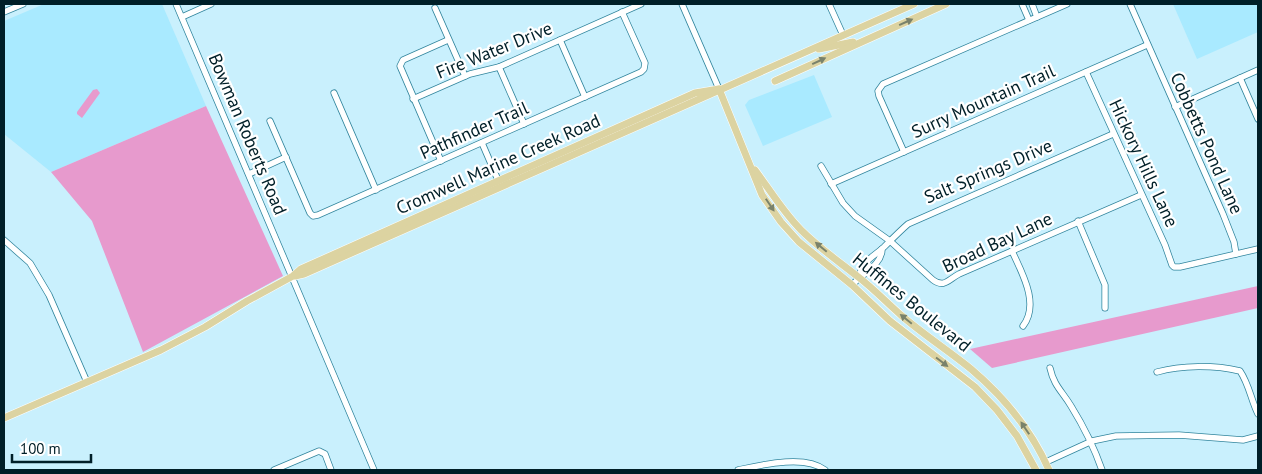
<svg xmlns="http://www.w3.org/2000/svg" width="1262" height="474" viewBox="0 0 1262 474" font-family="'PT Sans',sans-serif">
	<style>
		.built { fill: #a9eaff }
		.green { fill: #e79acd }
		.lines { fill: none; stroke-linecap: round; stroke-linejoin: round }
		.minor-casing { stroke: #31859d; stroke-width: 7 }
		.major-casing { stroke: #fff; stroke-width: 8 }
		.minor { stroke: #fff; stroke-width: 5.5 }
		.major { stroke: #dcd3a1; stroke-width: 7 }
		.oneway { fill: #79826b }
		.labels { text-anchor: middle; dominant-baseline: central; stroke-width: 4.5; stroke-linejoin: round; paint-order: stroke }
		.street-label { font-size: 18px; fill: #001f28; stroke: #fff }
	</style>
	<rect width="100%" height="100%" fill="#c9f0fd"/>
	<g class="built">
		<polygon points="44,4 162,4 206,106 51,172 4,134 4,21"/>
		<polygon points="1173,4 1258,4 1258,32 1197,59"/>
		<polygon points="814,75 832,117 763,146 745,105 749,100"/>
	</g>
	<g class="green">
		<polygon points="97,89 100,93 82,118 77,114 77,112 93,90"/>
		<polygon points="206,106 283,276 143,352 92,221 51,172"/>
		<polygon points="1258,286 1258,308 992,368 970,349"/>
	</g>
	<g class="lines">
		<g class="minor-casing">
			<g id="minor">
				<polyline points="176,4 374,470"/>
				<polyline points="682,4 719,89"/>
				<polyline points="829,4 843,35"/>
				<polyline points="1022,4 1029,20"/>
				<polyline points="1032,4 1037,17"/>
				<polyline points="1130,4 1223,214 1234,242 1236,254"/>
				<polyline points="435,8 465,76"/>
				<polyline points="4,12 23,4"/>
				<polyline points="182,17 211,4"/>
				<polyline points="560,40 585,97"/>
				<polyline points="499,67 524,124"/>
				<polyline points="1086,72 1165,245 1172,265 1174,267 1180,267 1258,249"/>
				<polyline points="1240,78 1258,119"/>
				<polyline points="334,93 376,190"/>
				<polyline points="413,99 470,74 499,67 641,4"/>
				<polyline points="1175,107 1258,70"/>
				<polyline points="270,121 310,213 313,216 318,215 641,72 644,69 645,63 622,12"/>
				<polyline points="482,143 498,180"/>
				<polyline points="904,152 879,96 878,91 883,84 1067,4"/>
				<polyline points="441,161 400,66 403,60 448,40"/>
				<path d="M821,166L843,203L855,216L890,241L933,280C944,288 948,280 959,274L1141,195"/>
				<polyline points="249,174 286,157"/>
				<polyline points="831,184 1147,45"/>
				<polyline points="1078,221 1105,285 1105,308"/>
				<polyline points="4,240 30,263 49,295 87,382"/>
				<path d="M1012,251C1022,273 1040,304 1023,326"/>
				<path d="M859,277C863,260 872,258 884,247C892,239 900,231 908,224L1113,134"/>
				<path d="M852,285C862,274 882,265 882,249"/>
				<path d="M1050,368C1054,386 1062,391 1071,406C1084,427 1094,447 1102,470"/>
				<path d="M1157,372C1182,365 1214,365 1240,371C1249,384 1251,400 1258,414"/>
				<polyline points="1046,462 1092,441 1116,436 1179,435 1243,440 1258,436"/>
				<polyline points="274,470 319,451 325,454 331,470"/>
				<path d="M738,470C761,465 805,454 825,470"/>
			</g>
		</g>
		<g class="major-casing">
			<g id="major">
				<polyline points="819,49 853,42"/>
				<polyline points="775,81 946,4"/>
				<polyline points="719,89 762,195 781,222 799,242 852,285 890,321 975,387 997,410 1017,436 1036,470"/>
				<path d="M755,170C770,190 783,212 801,230C818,247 838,261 857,276C873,288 887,303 902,316C924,335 949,351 971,369C1004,397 1032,431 1049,470"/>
				<polyline points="295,276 304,274 914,4"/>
				<polyline points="4,418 161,350 205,327 247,301 293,276 301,269 695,93 719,89"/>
			</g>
		</g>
		<use href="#minor" class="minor"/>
		<use href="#major" class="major"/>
	</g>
	<defs><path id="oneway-solid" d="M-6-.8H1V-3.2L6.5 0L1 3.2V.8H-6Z" transform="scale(1.25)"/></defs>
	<g class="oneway">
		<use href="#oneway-solid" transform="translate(906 22) rotate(-24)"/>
		<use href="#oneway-solid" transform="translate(819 61) rotate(-25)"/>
		<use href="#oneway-solid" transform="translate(770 205) rotate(56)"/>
		<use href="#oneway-solid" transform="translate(821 247) rotate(-140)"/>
		<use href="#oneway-solid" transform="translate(906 319) rotate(-141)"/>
		<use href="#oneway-solid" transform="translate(942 362) rotate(37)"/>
		<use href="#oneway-solid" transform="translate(1025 428) rotate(-124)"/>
	</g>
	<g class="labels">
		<g class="street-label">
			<text transform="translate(494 50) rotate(-22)">Fire Water Drive</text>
			<text transform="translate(983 101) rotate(-24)">Surry Mountain Trail</text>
			<text transform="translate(474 130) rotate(-24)">Pathfinder Trail</text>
			<text transform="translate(248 134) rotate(67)">Bowman Roberts Road</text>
			<text transform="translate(1207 143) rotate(66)">Cobbetts Pond Lane</text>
			<text transform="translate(1144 163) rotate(65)">Hickory Hills Lane</text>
			<text transform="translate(498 164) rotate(-24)">Cromwell Marine Creek Road</text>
			<text transform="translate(988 171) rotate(-23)">Salt Springs Drive</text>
			<text transform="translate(997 242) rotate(-25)">Broad Bay Lane</text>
			<text transform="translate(912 302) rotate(39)">Huffines Boulevard</text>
		</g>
	</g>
	<rect width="1262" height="474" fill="none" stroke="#001f28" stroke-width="10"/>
	<path d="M12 454v8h79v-8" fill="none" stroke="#001f28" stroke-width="2.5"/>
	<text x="20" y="454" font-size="15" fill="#001f28" stroke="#ffffff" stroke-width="4" paint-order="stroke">100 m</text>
</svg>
